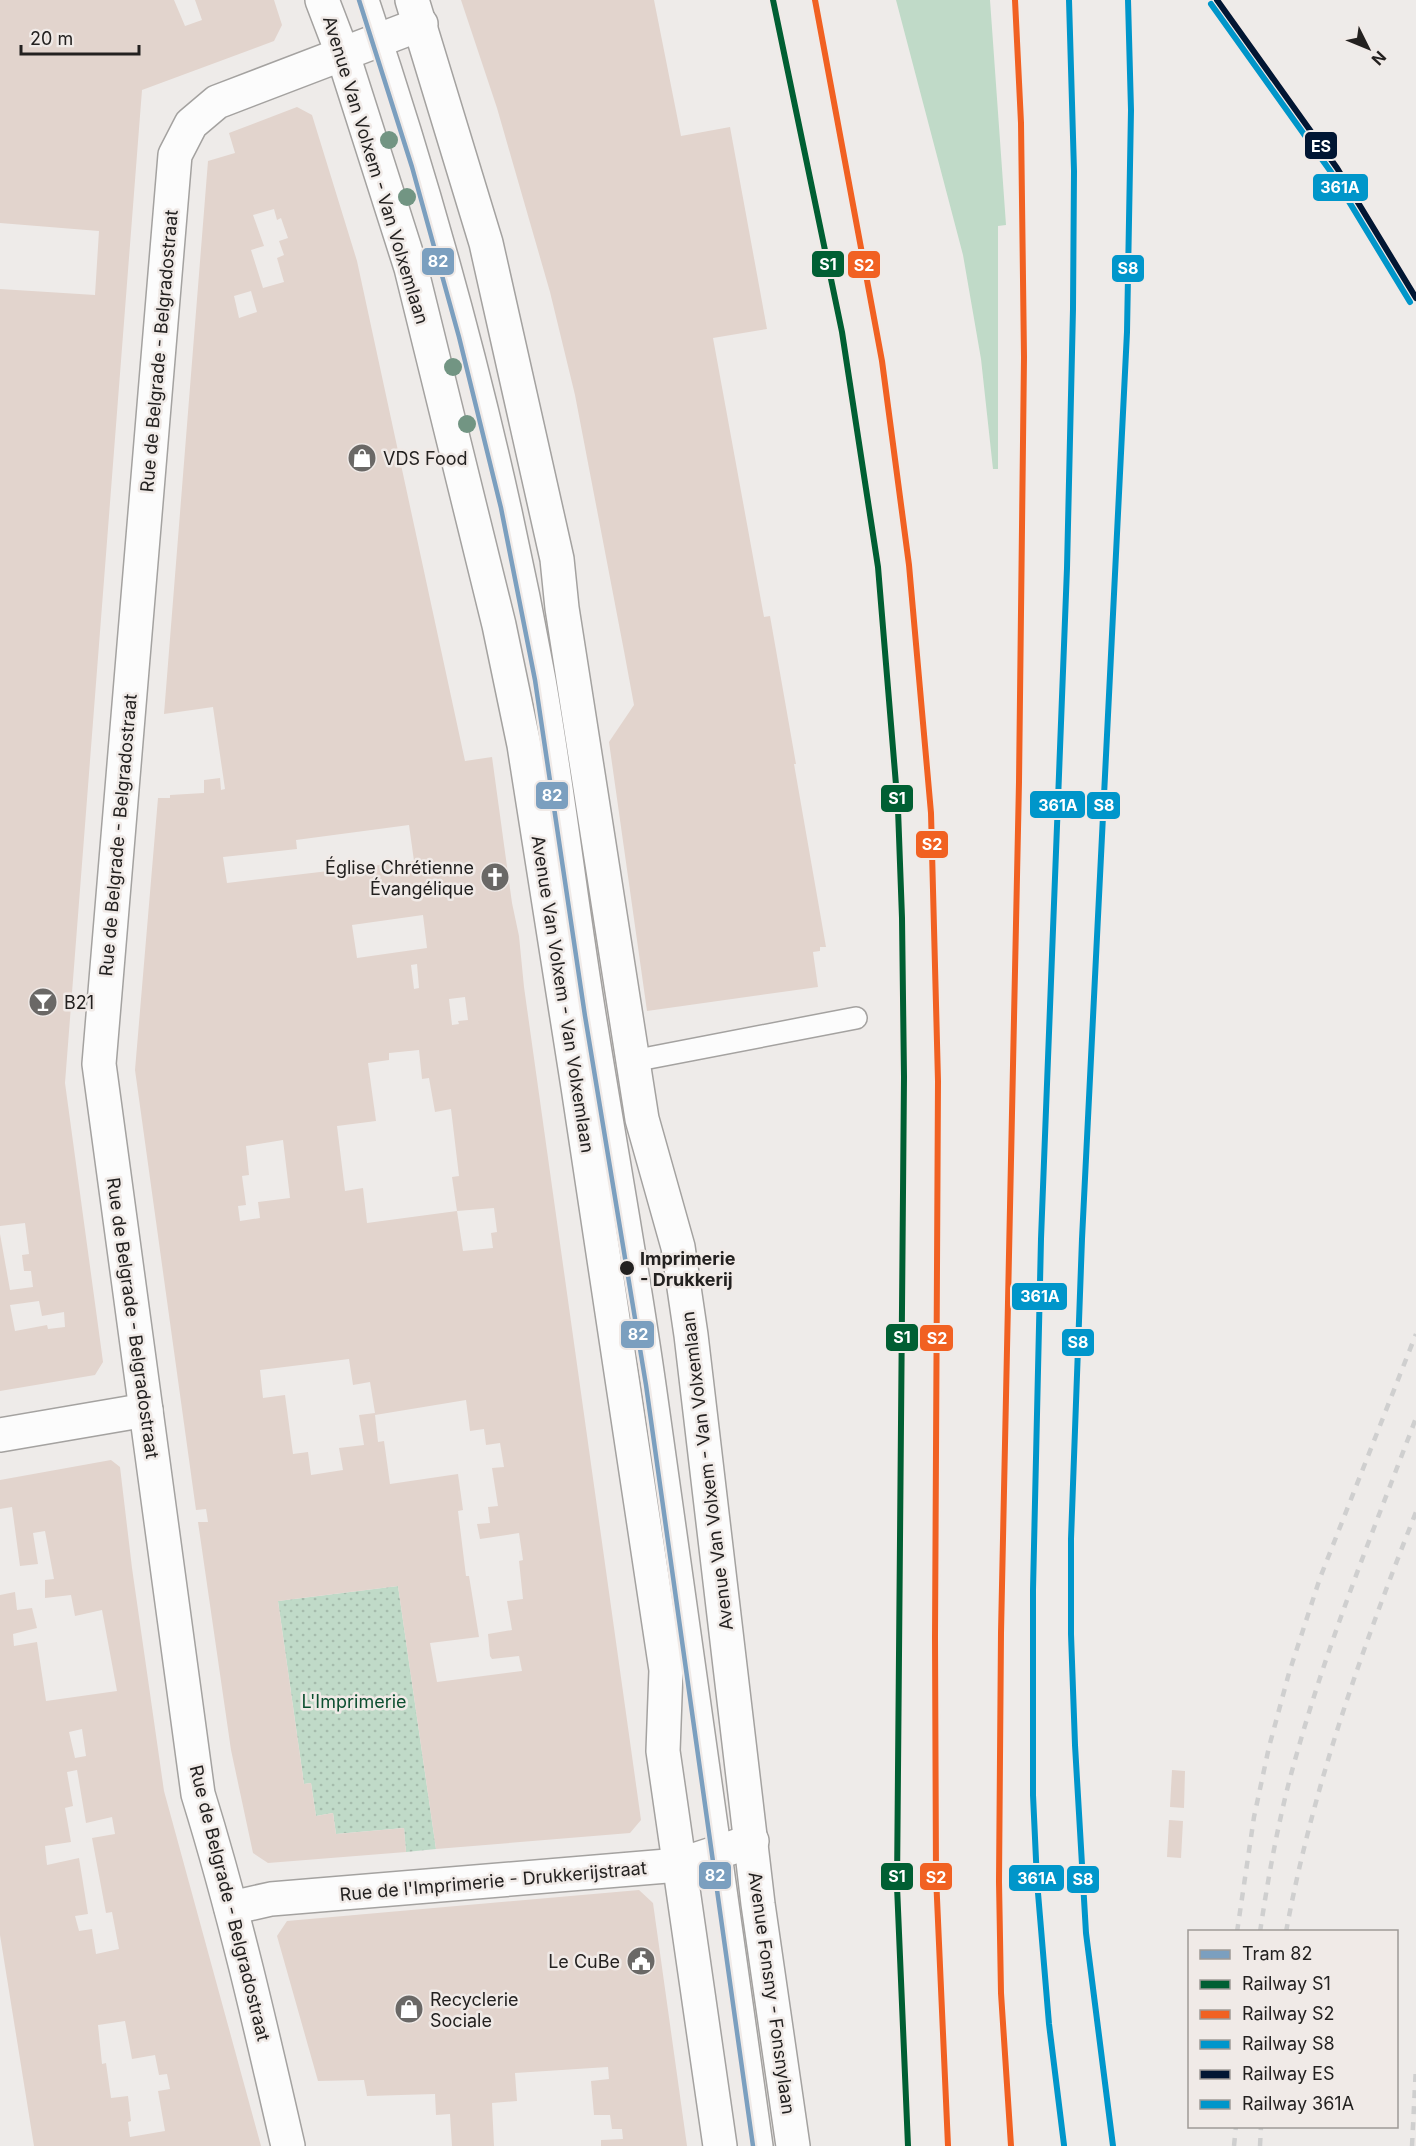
<svg xmlns="http://www.w3.org/2000/svg" width="1416" height="2146" viewBox="0 0 1416 2146" font-family="Inter,sans-serif">
	<style>
		.grass { fill: #c0dac8 }
		.garden { fill: url(#garden-dots) }
		.building { fill: #e2d4cd; fill-rule: evenodd }
		.lines { fill: none; stroke-linecap: round; stroke-linejoin: round }
		.lane-casing { stroke: #a4a2a0; stroke-width: 24 }
		.street-casing { stroke: #a4a2a0; stroke-width: 36 }
		.secondary-casing { stroke: #a4a2a0; stroke-width: 36 }
		.lane { stroke: #fcfcfc; stroke-width: 21 }
		.street { stroke: #fcfcfc; stroke-width: 33 }
		.secondary { stroke: #fcfcfc; stroke-width: 33 }
		.rail { stroke: #cfcfcf; stroke-width: 4.5; stroke-dasharray: 8 8; stroke-linecap: butt }
		.rail-1-casing { stroke: #f0eae7; stroke-width: 10 }
		.rail-2-casing { stroke: #f0eae7; stroke-width: 10 }
		.rail-3-casing { stroke: #f0eae7; stroke-width: 10 }
		.rail-4-casing { stroke: #f0eae7; stroke-width: 10 }
		.rail-5-casing { stroke: #f0eae7; stroke-width: 10 }
		.rail-1 { stroke: #005f33; stroke-width: 6 }
		.rail-2 { stroke: #f16122; stroke-width: 6 }
		.rail-3 { stroke: #0096cb; stroke-width: 6 }
		.rail-4 { stroke: #011633; stroke-width: 6 }
		.rail-5 { stroke: #0096ca; stroke-width: 6 }
		.tram-1-casing { stroke: #f0eae7; stroke-width: 9 }
		.tram-1 { stroke: #7b9fbf; stroke-width: 4.5 }
		.tree { fill: #729583 }
		.stop-dot { fill: #232120; stroke: #f0eae7; stroke-width: 2 }
		.labels { text-anchor: middle; dominant-baseline: central; stroke-width: 5; stroke-linejoin: round; paint-order: stroke }
		.street-label { font-size: 18px; fill: #232120; stroke: #f0eae7 }
		.poi-label { font-size: 18px; fill: #232120; stroke: #f0eae7; text-anchor: start }
		.stop-label { font-size: 18px; font-weight: bold; fill: #232120; stroke: #f0eae7; text-anchor: start }
		.park-label { font-size: 18px; fill: #0c4f30; stroke: #f0eae7 }
		.line-badge { stroke: #f0eae7; stroke-width: 2 }
		.badge-label { font-size: 16px; text-anchor: middle; font-weight: bold; fill: #fff }
	</style>
	<defs>
		<pattern id="garden-dots" width="8" height="8" patternUnits="userSpaceOnUse" patternTransform="scale(1.5)"><rect width="8" height="8" fill="#c0dac8"/><path d="M2 2h.1M6 6h.1" fill="none" stroke="#a5bbac" stroke-width="1.8" stroke-linecap="round"/></pattern>
	</defs>
	<rect width="100%" height="100%" fill="#eeebe9"/>
	<polygon class="grass" points="896,0 990,0 1006,225 998,226 998,469 993,469 981,359 963,255"/>
	<polygon class="garden" points="398,1586 436,1849 406,1852 404,1828 336,1834 333,1813 316,1816 311,1783 304,1784 278,1601"/>
	<g class="building">
		<path d="M0,0H174L185,26L202,20L195,0H274L282,25L274,41L142,90L65,1083L103,1362L95,1375L0,1391V1234L10,1290L33,1287L31,1271H24L22,1255L29,1254L25,1223L0,1226V289L95,295L99,231L0,223ZM39,1301L42,1316L64,1312L65,1327L48,1329L47,1325L15,1331L10,1305Z"/>
		<polygon points="461,0 654,0 681,136 730,127 767,329 713,338 764,617 770,616 796,764 794,764 826,947 820,947 820,951 813,952 818,987 647,1011 609,742 634,705 624,651 575,395 550,292 497,108"/>
		<path d="M297,107L312,115L357,261L465,761L492,757L512,903L519,936L524,987L641,1820L630,1833L436,1849L398,1586L278,1601L304,1784L311,1783L316,1816L333,1813L336,1834L404,1828L406,1852L268,1863L253,1853L231,1750L198,1522H208L206,1509L196,1510L135,1070L158,798H170V795L204,793V780L220,778L221,790L225,789L213,707L164,714L208,161L235,153L229,133ZM274,209L277,220L281,218L288,238L279,241L284,255L277,258L284,282L263,288L251,250L264,246L253,215ZM251,291L257,312L239,318L234,296ZM409,825L414,861L227,883L223,857L297,849L296,840ZM423,915L427,948L357,958L352,925ZM417,964L419,988L414,989L411,965ZM465,997L468,1020L458,1021L459,1024L452,1025L449,999ZM419,1050L422,1079L429,1078L435,1112L451,1109L459,1176L452,1177L457,1211L494,1208L497,1232L491,1233L493,1248L463,1251L457,1211L367,1223L363,1188L345,1191L337,1126L376,1121L368,1063L389,1060V1053ZM283,1140L290,1198L258,1202L260,1218L240,1221L238,1206L246,1205L242,1176L249,1175L246,1146ZM349,1359L353,1385L370,1382L375,1413L359,1415L364,1445L339,1448L343,1470L311,1475L308,1452L293,1454L285,1395L263,1398L260,1370ZM466,1400L470,1431L484,1429L486,1445L500,1443L504,1467L492,1468L498,1506L488,1507L490,1523L477,1524L480,1539L519,1533L523,1560L519,1561L523,1599L507,1601L512,1630L488,1634L490,1656L492,1659L519,1656L522,1671L437,1682L430,1643L479,1637L469,1576H466L458,1511L463,1510L458,1474L390,1484L384,1441L378,1442L375,1415Z"/>
		<path d="M111,1460L120,1467L132,1568L164,1791L261,2146H34L0,1935V1595L15,1592L17,1610L32,1608L37,1628L13,1634L14,1646L37,1642L46,1701L117,1691L102,1610L75,1616L71,1595L45,1598V1580L54,1579L45,1531L33,1533L38,1564L20,1566L12,1507L0,1509V1480ZM82,1729L86,1756L75,1758L69,1732ZM77,1770L86,1823L112,1817L115,1834L92,1838L106,1913L112,1912L119,1949L96,1954L92,1929L79,1931L75,1916L88,1914L79,1858L47,1865L45,1846L71,1842L65,1808L73,1806L67,1772ZM125,2021L132,2059L155,2055L159,2075L167,2074L170,2089L158,2091L165,2131L130,2137L128,2122L131,2121L128,2096L111,2098L106,2063L102,2064L98,2025Z"/>
		<polygon points="1172,1770 1185,1771 1184,1808 1170,1807"/>
		<polygon points="1169,1820 1183,1821 1181,1858 1167,1857"/>
		<polygon points="639,1890 653,1903 687,2146 601,2146 601,2140 623,2139 622,2129 612,2129 610,2115 594,2115 591,2081 609,2079 608,2067 515,2073 517,2101 492,2103 494,2146 452,2146 450,2114 436,2115 435,2094 367,2096 364,2080 318,2081 277,1936 287,1921"/>
	</g>
	<g class="lines">
		<g class="lane-casing">
			<g id="lane">
				<path d="M368,0C443,222 503,449 545,680C565,795 578,911 597,1027C616,1146 638,1265 655,1385C692,1638 727,1892 762,2146"/>
				<polyline points="633,1061 856,1018"/>
			</g>
		</g>
		<g class="street-casing">
			<g id="street">
				<polyline points="0,1435 146,1410"/>
				<polyline points="231,1908 271,1899 679,1865 752,1841"/>
				<path d="M288,2146C261,2028 234,1910 198,1794L99,1064L175,155L191,124L217,102L421,24"/>
			</g>
		</g>
		<g class="secondary-casing">
			<g id="secondary">
				<polyline points="322,0 343,55 411,268 499,625 524,745 578,1087 666,1670 663,1751 720,2146"/>
				<polyline points="412,0 486,243 557,559 562,608 642,1119 678,1247 691,1335 758,1904 793,2146"/>
			</g>
		</g>
		<use href="#lane" class="lane"/>
		<use href="#street" class="street"/>
		<use href="#secondary" class="secondary"/>
		<g class="rail">
			<polyline points="1237,1932 1254,1817 1269,1747 1289,1673 1320,1578 1416,1334"/>
			<path d="M1260,1932C1269,1872 1280,1811 1297,1753C1329,1639 1374,1529 1416,1418"/>
			<path d="M1286,1932C1313,1786 1362,1649 1416,1512"/>
			<polyline points="1234,2146 1236,2126"/>
			<polyline points="1260,2146 1261,2126"/>
			<polyline points="1412,2146 1416,2066"/>
		</g>
		<g class="rail-1-casing">
			<polyline id="rail-1" points="773,0 842,332 878,567 898,809 902,918 904,1077 897,1886 908,2146"/>
		</g>
		<g class="rail-2-casing">
			<g id="rail-2">
				<polyline points="815,0 882,361 909,565 931,813 938,1081 935,1637 936,1876 948,2146"/>
				<polyline points="1011,2146 1001,1993 999,1882 1001,1633 1019,782 1024,357 1021,123 1015,0"/>
			</g>
		</g>
		<g class="rail-3-casing">
			<polyline id="rail-3" points="1113,2146 1086,1933 1075,1745 1071,1634 1071,1539 1082,1239 1127,332 1131,110 1128,0"/>
		</g>
		<g class="rail-4-casing">
			<polyline id="rail-4" points="1217,0 1337,168 1416,298"/>
		</g>
		<g class="rail-5-casing">
			<g id="rail-5">
				<polyline points="1211,4 1331,172 1410,302"/>
				<polyline points="1064,2145 1049,2024 1037,1881 1033,1795 1033,1590 1041,1239 1067,568 1073,309 1074,171 1069,0"/>
			</g>
		</g>
		<use href="#rail-1" class="rail-1"/>
		<use href="#rail-2" class="rail-2"/>
		<use href="#rail-3" class="rail-3"/>
		<use href="#rail-4" class="rail-4"/>
		<use href="#rail-5" class="rail-5"/>
		<g class="tram-1-casing">
			<polyline id="tram-1" points="359,0 412,167 459,337 501,508 535,680 585,1016 646,1385 753,2146"/>
		</g>
		<use href="#tram-1" class="tram-1"/>
	</g>
	<g class="tree">
		<circle cx="389" cy="140" r="9"/>
		<circle cx="407" cy="197" r="9"/>
		<circle cx="453" cy="367" r="9"/>
		<circle cx="467" cy="424" r="9"/>
	</g>
	<defs>
		<g id="shop-disc" transform="scale(1.5)"><circle r="9.5" fill="#6a6866" stroke="#f0eae7"/><path d="M-5-2.5h2.3a2.7 3.5 0 0 1 5.4 0H5L5.5 6h-11ZM-1.5-2.5h3a1.5 2.3 0 0 0-3 0Z" fill="#fff"/></g>
		<g id="church-disc" transform="scale(1.5)"><circle r="9.5" fill="#6a6866" stroke="#f0eae7"/><path d="M-1.2-6h2.4v3.5h3.3v2.4h-3.3V6h-2.4V-.1h-3.3v-2.4h3.3Z" fill="#fff"/></g>
		<g id="bar-disc" transform="scale(1.5)"><circle r="9.5" fill="#6a6866" stroke="#f0eae7"/><path d="M-6-5H6L.8 .8V4.5H3.5V6h-7V4.5H-.8V.8Z" fill="#fff"/></g>
		<g id="civic-disc" transform="scale(1.5)"><circle r="9.5" fill="#6a6866" stroke="#f0eae7"/><path d="M-.6-6.5H3V-4.5H.6V-3L4-1V1h2V6H-6V1h2V-1L-.6-3ZM-1.2 2.5V6h2.4V2.5Z" fill="#fff"/></g>
	</defs>
	<g fill-rule="evenodd">
		<use href="#shop-disc" x="362" y="458"/>
		<use href="#church-disc" x="495" y="877"/>
		<use href="#bar-disc" x="43" y="1002"/>
		<use href="#civic-disc" x="641" y="1961"/>
		<use href="#shop-disc" x="409" y="2009"/>
	</g>
	<circle class="stop-dot" cx="627" cy="1268" r="8"/>
	<g class="labels">
		<g class="street-label">
			<text transform="translate(376 170) rotate(73)">Avenue Van Volxem - Van Volxemlaan</text>
			<text transform="translate(159 351) rotate(-85)">Rue de Belgrade - Belgradostraat</text>
			<text transform="translate(118 835) rotate(-85)">Rue de Belgrade - Belgradostraat</text>
			<text transform="translate(563 994) rotate(81)">Avenue Van Volxem - Van Volxemlaan</text>
			<text transform="translate(133 1318) rotate(82)">Rue de Belgrade - Belgradostraat</text>
			<text transform="translate(707 1471) rotate(-97)">Avenue Van Volxem - Van Volxemlaan</text>
			<text transform="translate(493 1881) rotate(-5)">Rue de l'Imprimerie - Drukkerijstraat</text>
			<text transform="translate(230 1903) rotate(76)">Rue de Belgrade - Belgradostraat</text>
			<text transform="translate(772 1993) rotate(82)">Avenue Fonsny - Fonsnylaan</text>
		</g>
		<g class="poi-label">
			<text x="383" y="458">VDS Food</text>
			<text x="474" y="867" text-anchor="end">Église Chrétienne<tspan x="474" dy="21">Évangélique</tspan></text>
			<text x="64" y="1002">B21</text>
			<text x="620" y="1961" text-anchor="end">Le CuBe</text>
			<text x="430" y="1999">Recyclerie<tspan x="430" dy="21">Sociale</tspan></text>
		</g>
		<g class="stop-label">
			<text x="640" y="1258">Imprimerie<tspan x="640" dy="21">- Drukkerij</tspan></text>
		</g>
		<g class="park-label">
			<text x="354" y="1701">L'Imprimerie</text>
		</g>
	</g>
	<g class="line-badge">
		<rect x="1304" y="131" width="34" height="29" rx="6" fill="#011633"/>
		<rect x="1312" y="173" width="57" height="29" rx="6" fill="#0096ca"/>
		<rect x="421" y="247" width="34" height="29" rx="6" fill="#7b9fbf"/>
		<rect x="811" y="250" width="34" height="28" rx="6" fill="#005f33"/>
		<rect x="847" y="250" width="34" height="29" rx="6" fill="#f16122"/>
		<rect x="1111" y="254" width="34" height="29" rx="6" fill="#0096cb"/>
		<rect x="535" y="781" width="34" height="29" rx="6" fill="#7b9fbf"/>
		<rect x="880" y="784" width="34" height="29" rx="6" fill="#005f33"/>
		<rect x="1029" y="790" width="57" height="29" rx="6" fill="#0096ca"/>
		<rect x="1086" y="791" width="35" height="29" rx="6" fill="#0096cb"/>
		<rect x="915" y="830" width="34" height="29" rx="6" fill="#f16122"/>
		<rect x="1011" y="1282" width="57" height="29" rx="6" fill="#0096ca"/>
		<rect x="620" y="1320" width="35" height="29" rx="6" fill="#7b9fbf"/>
		<rect x="885" y="1323" width="34" height="29" rx="6" fill="#005f33"/>
		<rect x="919" y="1324" width="35" height="28" rx="6" fill="#f16122"/>
		<rect x="1061" y="1328" width="34" height="29" rx="6" fill="#0096cb"/>
		<rect x="698" y="1861" width="34" height="29" rx="6" fill="#7b9fbf"/>
		<rect x="880" y="1862" width="34" height="29" rx="6" fill="#005f33"/>
		<rect x="919" y="1862" width="34" height="29" rx="6" fill="#f16122"/>
		<rect x="1008" y="1864" width="57" height="28" rx="6" fill="#0096ca"/>
		<rect x="1066" y="1865" width="34" height="29" rx="6" fill="#0096cb"/>
	</g>
	<g class="badge-label">
		<text x="1321" y="152">ES</text>
		<text x="1340" y="193">361A</text>
		<text x="438" y="267">82</text>
		<text x="828" y="270">S1</text>
		<text x="864" y="271">S2</text>
		<text x="1128" y="274">S8</text>
		<text x="552" y="801">82</text>
		<text x="897" y="804">S1</text>
		<text x="1058" y="811">361A</text>
		<text x="1104" y="811">S8</text>
		<text x="932" y="850">S2</text>
		<text x="1040" y="1302">361A</text>
		<text x="638" y="1340">82</text>
		<text x="902" y="1343">S1</text>
		<text x="937" y="1344">S2</text>
		<text x="1078" y="1348">S8</text>
		<text x="715" y="1881">82</text>
		<text x="897" y="1882">S1</text>
		<text x="936" y="1883">S2</text>
		<text x="1037" y="1884">361A</text>
		<text x="1083" y="1885">S8</text>
	</g>
	<rect x="1188" y="1930" width="210" height="198" fill="#f0eae7" stroke="#9e9a97" stroke-width="1.5"/>
	<rect x="1200" y="1950" width="30" height="9" fill="#7b9fbf" stroke="#9e9a97" stroke-width="1.5"/>
	<text x="1242" y="1960" font-size="18" fill="#232120">Tram 82</text>
	<rect x="1200" y="1980" width="30" height="9" fill="#005f33" stroke="#9e9a97" stroke-width="1.5"/>
	<text x="1242" y="1990" font-size="18" fill="#232120">Railway S1</text>
	<rect x="1200" y="2010" width="30" height="9" fill="#f16122" stroke="#9e9a97" stroke-width="1.5"/>
	<text x="1242" y="2020" font-size="18" fill="#232120">Railway S2</text>
	<rect x="1200" y="2040" width="30" height="9" fill="#0096cb" stroke="#9e9a97" stroke-width="1.5"/>
	<text x="1242" y="2050" font-size="18" fill="#232120">Railway S8</text>
	<rect x="1200" y="2070" width="30" height="9" fill="#011633" stroke="#9e9a97" stroke-width="1.5"/>
	<text x="1242" y="2080" font-size="18" fill="#232120">Railway ES</text>
	<rect x="1200" y="2100" width="30" height="9" fill="#0096ca" stroke="#9e9a97" stroke-width="1.5"/>
	<text x="1242" y="2110" font-size="18" fill="#232120">Railway 361A</text>
	<g transform="translate(1368 48) rotate(133)" stroke="#f0eae7" stroke-width="4.5" paint-order="stroke">
	<path d="M0-4.5L10 22L0 15L-10 22Z" fill="#232120"/>
	<text y="-9" font-size="16" font-weight="bold" text-anchor="middle" fill="#232120">N</text>
	</g>
	<path d="M21 45v9h118v-9" fill="none" stroke="#232120" stroke-width="3"/>
	<text x="30" y="45" font-size="18" fill="#232120" stroke="#f0eae7" stroke-width="4.5" paint-order="stroke">20 m</text>
</svg>
